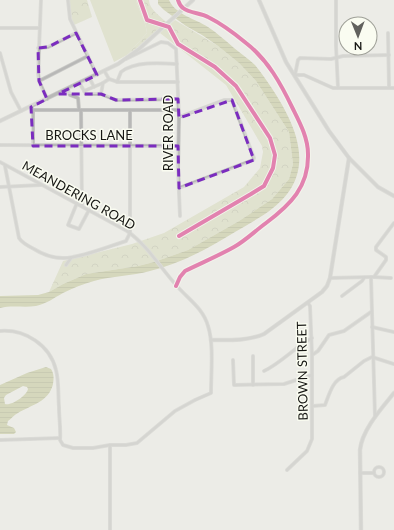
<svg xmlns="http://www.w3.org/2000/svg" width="394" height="530" viewBox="0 0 394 530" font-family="Lato,sans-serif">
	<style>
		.grass { fill: #d0d4b2 }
		.park { fill: url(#park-crowns) }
		.water { fill: url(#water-rules); fill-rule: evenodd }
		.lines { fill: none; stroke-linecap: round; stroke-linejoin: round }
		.minor-casing { stroke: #c9c9c6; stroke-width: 4 }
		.tertiary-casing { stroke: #c9c9c6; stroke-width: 4.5 }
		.minor { stroke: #b8b8b7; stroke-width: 2.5 }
		.tertiary { stroke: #b8b8b7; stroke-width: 3 }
		.cycleway-casing { stroke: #fafcf1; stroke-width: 6 }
		.cycleway { stroke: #d6006c; stroke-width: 4 }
		.marked { fill: none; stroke: #7b2cbf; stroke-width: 3; stroke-dasharray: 8 5; stroke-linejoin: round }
		.labels { text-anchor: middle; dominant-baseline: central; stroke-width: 3; stroke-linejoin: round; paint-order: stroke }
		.street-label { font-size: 13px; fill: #161613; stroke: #fafcf1 }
	</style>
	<defs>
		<pattern id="park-crowns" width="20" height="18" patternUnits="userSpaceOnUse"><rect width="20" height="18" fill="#d0d4b2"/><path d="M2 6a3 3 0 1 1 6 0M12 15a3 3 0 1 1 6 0" fill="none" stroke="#b2b598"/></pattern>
		<pattern id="water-rules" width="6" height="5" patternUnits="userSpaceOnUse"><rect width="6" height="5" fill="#b8bd88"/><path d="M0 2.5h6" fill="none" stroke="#9da274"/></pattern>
	</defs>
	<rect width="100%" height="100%" fill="#ecece7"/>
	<path class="grass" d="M90,0H136C139,11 146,22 147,33L127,55L114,62Z"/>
	<g class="park">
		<polygon points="70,0 87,0 92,17 74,25 70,14"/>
		<path d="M136,0H149C149,9 160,16 166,22L138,47L127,55L147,33C146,22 139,11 136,0Z"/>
		<polygon points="175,20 218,46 239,63 256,81 289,132 293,164 289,179 272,199 239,221 188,250 154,262 138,266 86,274 63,284 49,292 63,261 132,244 164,233 244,187 260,168 263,152 262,146 226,85 160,33"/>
	</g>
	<g class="water">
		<path d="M158,0H169C176,15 196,19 208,27C217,33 226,41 234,48C241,54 249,59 255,65C261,72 266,80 271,87C297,126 318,173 273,208C262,217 248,224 235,232C209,248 180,264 150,271C132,276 112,276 94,281C83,284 73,288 63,293C54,298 46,304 36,306C24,308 12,305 0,308V296L38,295L49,292L63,284L86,274L138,266L154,262L188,250L239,221L272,199L289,179L293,164L289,132L256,81L239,63L218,46L202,35L186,26L164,10L158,4Z"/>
		<path d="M46,367L51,369C54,374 54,378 53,384C49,402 31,405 18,413C14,415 11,419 8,421L7,425L14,428L16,432L14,434H0V385L27,373ZM23,386L27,387L28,389C27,395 12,406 5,404L4,398L6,395Z"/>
	</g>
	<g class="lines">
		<g class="minor-casing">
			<g id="minor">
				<polyline points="41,0 38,73 39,81 47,99"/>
				<polyline points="68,0 70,19 97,75"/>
				<polyline points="336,0 336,46 338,88"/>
				<polyline points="0,28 39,28"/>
				<polyline points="388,33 389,87"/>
				<polyline points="38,48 48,47 76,33"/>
				<polyline points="0,53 11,92 21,111"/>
				<polyline points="389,55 343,56 331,59 300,58 298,60 295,75 304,75 333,88 394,88"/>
				<polyline points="126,59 161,42 168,43 176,49 179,117 178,169 180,216"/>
				<polyline points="105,72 109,79 118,82 178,82"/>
				<polyline points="90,79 94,87"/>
				<polyline points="39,81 88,56"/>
				<path d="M117,82L121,72C135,61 161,63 177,64"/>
				<polyline points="80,84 86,94 101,94 116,100 178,99"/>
				<polyline points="68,90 70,95 78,98 79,110"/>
				<polyline points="84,91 103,83"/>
				<polyline points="101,94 103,83 109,79"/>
				<polyline points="31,107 33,110 33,146"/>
				<polyline points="33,110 179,110"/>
				<polyline points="81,110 82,206"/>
				<polyline points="0,145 178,146"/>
				<path d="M0,162L127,231C147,245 160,267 176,285C188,299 203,308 208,326C214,344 211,373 211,393L195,400L175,411L137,443L126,445H110L93,448H73L63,445L60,440C61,430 59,418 59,407C58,395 59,381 56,370C50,345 25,329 0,331"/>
				<path d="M5,166L19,238C22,243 28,246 34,249C42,254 53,258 63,258C78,259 110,246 126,241L130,233V110"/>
				<polyline points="0,187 41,185"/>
				<polyline points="179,188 253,160 254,158 232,100 224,100 179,117"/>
				<polyline points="77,203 68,225 79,229 89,210"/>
				<polyline points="66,265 71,258"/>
				<polyline points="371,277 375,417"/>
				<polyline points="371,277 374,277 386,260 386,257 376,250 376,247 394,223"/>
				<polyline points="374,277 391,278"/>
				<polyline points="330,278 371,277"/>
				<polyline points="342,296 362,281 364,278"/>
				<polyline points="372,327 394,332"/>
				<polyline points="312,355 318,351 329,335 344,331 371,312"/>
				<polyline points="253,356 253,385"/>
				<polyline points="233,360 234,385 284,384 312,375"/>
				<path d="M264,371C281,363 295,347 312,338"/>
				<path d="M313,406L325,405C329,395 333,379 344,377L364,361L372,357L394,364"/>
				<polyline points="0,440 60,438"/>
				<polyline points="110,445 110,530"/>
				<circle cx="379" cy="472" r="5"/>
				<polyline points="287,470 307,451 312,439 312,355 310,306 308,303"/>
				<polyline points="360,473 374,473"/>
			</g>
		</g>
		<g class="tertiary-casing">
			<g id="tertiary">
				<polyline points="259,0 286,62 329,131 349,158 378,187 394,196"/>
				<polyline points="0,121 118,64 139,49 193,0"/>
				<path d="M211,340C228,340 248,341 264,334L322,292L327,286L330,278L349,158"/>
				<path d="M361,530L360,450C362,430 381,409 394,393"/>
			</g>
		</g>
		<use href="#minor" class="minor"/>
		<use href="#tertiary" class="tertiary"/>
		<g class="cycleway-casing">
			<g id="cycleway">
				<polyline points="140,0 147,20 169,27 178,44 215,67 236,86 270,138 275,155 273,168 264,186 251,194 179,236"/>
				<path d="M176,286L180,277L185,271C201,263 218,256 234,247C245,241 255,231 266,223C290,205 309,187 308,154C308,138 300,123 293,109C281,84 268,60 246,43C234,33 222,24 208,17C201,13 189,13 183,8C180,6 179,3 178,0"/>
			</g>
		</g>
		<use href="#cycleway" class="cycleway"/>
	</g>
	<path d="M0 0H394V530H0ZM76,33L97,75L58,94H101L116,100L178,99L179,118L232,100L254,160L179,188L178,146H33L31,107L47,99L39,81L38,48L48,47Z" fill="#ecece7" fill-opacity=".55" fill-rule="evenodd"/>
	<path class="marked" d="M76,33L97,75L58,94H101L116,100L178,99L179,118L232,100L254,160L179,188L178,146H33L31,107L47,99L39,81L38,48L48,47Z"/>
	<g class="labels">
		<g class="street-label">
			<text transform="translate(168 133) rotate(-90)">RIVER ROAD</text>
			<text x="89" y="135">BROCKS LANE</text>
			<text transform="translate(79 195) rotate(29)">MEANDERING ROAD</text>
			<text transform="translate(302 371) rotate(-91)">BROWN STREET</text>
		</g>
	</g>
	<g transform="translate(358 36) rotate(179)"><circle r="19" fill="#fafcf1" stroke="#9fa098"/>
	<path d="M0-3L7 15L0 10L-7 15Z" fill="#61615d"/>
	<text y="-6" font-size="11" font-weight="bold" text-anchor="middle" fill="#161613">N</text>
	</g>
</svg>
